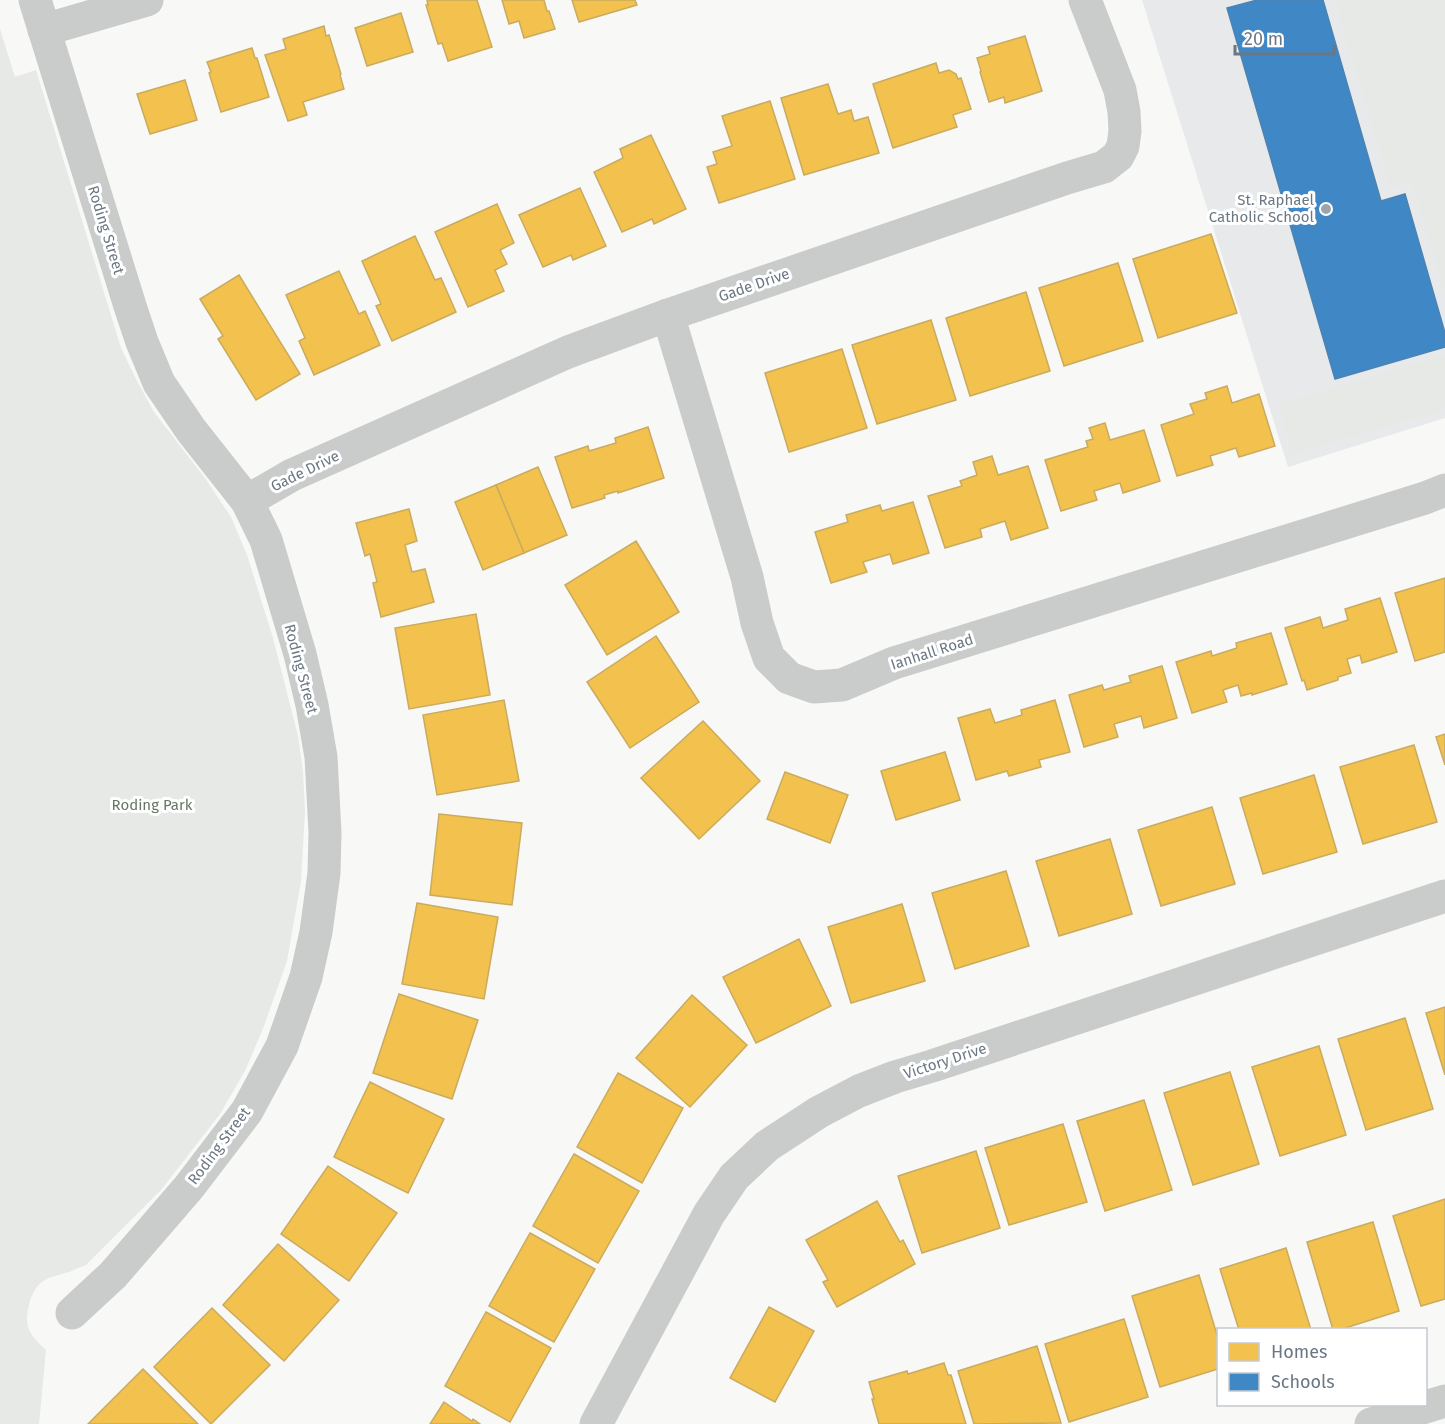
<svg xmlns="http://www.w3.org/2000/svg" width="1445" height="1424" viewBox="0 0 1445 1424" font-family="'Fira Sans',sans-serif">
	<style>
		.built { fill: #e8e9ea }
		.green { fill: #e6e9e5 }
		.homes { fill: #f2c14e; stroke: #caab5e; stroke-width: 1.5 }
		.schools { fill: #3f88c5; stroke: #4c83b2; stroke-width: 1.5 }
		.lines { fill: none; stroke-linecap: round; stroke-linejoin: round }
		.minor { stroke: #cacccc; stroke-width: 33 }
		.poi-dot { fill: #9ca5ac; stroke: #fff; stroke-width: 2 }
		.labels { text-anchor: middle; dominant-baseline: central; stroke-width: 6; stroke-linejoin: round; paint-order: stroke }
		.poi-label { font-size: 15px; fill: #6b7884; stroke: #fff; text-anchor: end }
		.street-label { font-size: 15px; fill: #6b7884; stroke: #fff }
		.park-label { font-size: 15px; fill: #677765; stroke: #fff }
	</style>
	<rect width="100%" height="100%" fill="#f8f8f7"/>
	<polygon class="built" points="1142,0 1445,0 1445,418 1288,467"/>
	<g class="green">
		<polygon points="1335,0 1445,0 1445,293 1412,182 1391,188"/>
		<path d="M0,29L15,77L36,70L121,348L136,379L154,412L205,478L231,517L247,555L273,638L298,736L303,772L305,812L301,881L287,961L264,1026L245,1071L220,1114L161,1190L86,1265C80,1267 74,1270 69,1272C59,1275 50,1276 42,1282C36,1286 32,1294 30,1301C23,1325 28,1334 46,1350L39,1424H0Z"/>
		<polygon points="1445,355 1445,409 1292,454 1278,404"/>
	</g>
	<g class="homes">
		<polygon points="427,0 477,0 492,47 448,61 442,43 438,44 426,5 428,5"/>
		<polygon points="502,0 544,0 547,11 549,11 555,29 524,38 519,21 509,24"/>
		<polygon points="572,0 635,0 637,5 579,22"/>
		<polygon points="401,13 413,52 367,66 355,28"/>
		<polygon points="324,26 326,36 329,35 341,74 340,75 344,89 303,102 307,115 288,121 265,55 286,49 283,39"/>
		<polygon points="1025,36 1042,91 1005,103 1004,97 989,102 980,72 981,71 977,58 990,54 988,47"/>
		<polygon points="252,48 255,58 257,58 269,97 221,112 209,73 211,72 207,62"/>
		<polygon points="936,63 939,73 949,70 956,74 958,79 961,78 971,109 953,115 957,127 893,148 873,84"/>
		<polygon points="185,80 197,120 150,134 137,94"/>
		<polygon points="828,84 838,114 851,110 854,121 868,117 879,153 804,175 781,98"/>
		<polygon points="770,101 795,179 719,203 707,167 717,164 713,152 732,146 722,116"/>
		<polygon points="651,135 686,209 654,224 652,219 622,232 594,172 623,158 620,149"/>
		<polygon points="580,188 606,246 573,260 571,255 543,267 519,215"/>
		<polygon points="497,204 514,243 500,250 507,264 495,270 504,291 468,307 435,232"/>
		<polygon points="1211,234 1237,313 1158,338 1133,259"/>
		<polygon points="415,236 435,280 441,278 456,312 392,341 376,306 381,304 362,261"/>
		<polygon points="1118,263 1143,341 1064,366 1039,288"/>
		<polygon points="339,271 359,314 365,311 380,345 314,375 299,341 305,338 286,295"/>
		<polygon points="239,275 300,374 256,400 218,339 223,336 200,299"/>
		<polygon points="1026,292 1050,371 970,396 946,318"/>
		<polygon points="931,320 956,400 877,424 852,345"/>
		<polygon points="842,349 867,428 789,452 765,373"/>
		<polygon points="1227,386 1232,403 1259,394 1275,446 1239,457 1236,448 1210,456 1213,465 1177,476 1161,425 1194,414 1190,404 1207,399 1205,393"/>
		<polygon points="1105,423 1110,440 1144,430 1160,481 1123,493 1120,483 1094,491 1097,500 1061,511 1045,460 1088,447 1086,441 1093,439 1089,428"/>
		<polygon points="648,427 664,478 618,493 618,491 604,495 605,498 572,508 555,457 588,446 589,451 616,443 615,438"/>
		<polygon points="992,456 998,475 1028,466 1048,528 1011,540 1005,521 980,529 982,537 945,548 928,496 962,486 960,481 977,475 973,462"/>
		<polygon points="538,467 567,535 524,553 496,485"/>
		<polygon points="496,485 524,553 483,570 455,502"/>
		<polygon points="913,502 929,553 893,564 890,554 863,562 867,572 831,583 815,532 848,522 846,515 880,505 882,511"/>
		<polygon points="409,509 417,541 405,545 412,572 425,569 434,602 381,617 373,583 377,582 370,554 365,556 356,523"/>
		<polygon points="636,541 679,612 607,655 565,585"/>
		<polygon points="1445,578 1445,652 1415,661 1395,593"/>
		<polygon points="1380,598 1397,652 1362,663 1360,655 1347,659 1351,673 1338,677 1338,680 1307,690 1304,680 1302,681 1285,628 1320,617 1323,628 1348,620 1345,609"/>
		<polygon points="476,614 490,695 409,709 395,628"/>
		<polygon points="1271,633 1287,684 1252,695 1252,693 1241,696 1238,685 1223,690 1227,702 1192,713 1176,662 1211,651 1212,656 1237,648 1236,643"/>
		<polygon points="656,636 699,702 630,748 587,682"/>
		<polygon points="1162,666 1177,718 1144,728 1141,716 1114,724 1118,737 1084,747 1069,695 1102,685 1104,690 1131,682 1129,676"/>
		<polygon points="504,700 519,781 437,795 423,715"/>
		<polygon points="1055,700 1070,752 1039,760 1041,767 1009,776 1007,771 976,780 958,718 990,709 995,723 1022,715 1021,710"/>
		<polygon points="703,721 760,781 699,839 641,778"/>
		<polygon points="1445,734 1445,765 1436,737"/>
		<polygon points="1414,745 1437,822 1363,844 1340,767"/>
		<polygon points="945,752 960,800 896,820 881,771"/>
		<polygon points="785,772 848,795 830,843 767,819"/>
		<polygon points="1314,775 1337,852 1263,874 1240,798"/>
		<polygon points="1212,807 1235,884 1161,906 1138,830"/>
		<polygon points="439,814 522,823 512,905 430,895"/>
		<polygon points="1110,839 1132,914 1059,936 1036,861"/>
		<polygon points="1006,871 1029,946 955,969 932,893"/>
		<polygon points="417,903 498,917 484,999 402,984"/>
		<polygon points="902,904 925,981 851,1003 828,927"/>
		<polygon points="799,939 831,1006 756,1043 723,977"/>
		<polygon points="399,994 478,1020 452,1099 373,1073"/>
		<polygon points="692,995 747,1045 690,1107 636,1058"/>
		<polygon points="1445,1007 1445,1075 1426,1013"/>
		<polygon points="1405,1018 1433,1109 1366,1130 1338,1039"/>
		<polygon points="1319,1046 1346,1135 1280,1156 1252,1067"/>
		<polygon points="1230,1072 1259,1164 1193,1185 1164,1093"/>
		<polygon points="618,1073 683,1108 642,1183 577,1147"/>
		<polygon points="370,1082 444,1119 408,1193 334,1157"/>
		<polygon points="1144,1100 1172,1190 1105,1211 1077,1121"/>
		<polygon points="1063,1124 1087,1202 1009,1225 985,1148"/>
		<polygon points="976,1151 1000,1228 922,1253 898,1176"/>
		<polygon points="574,1154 639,1191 598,1263 533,1226"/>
		<polygon points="328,1166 397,1213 349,1281 281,1234"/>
		<polygon points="1445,1199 1445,1299 1421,1306 1393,1216"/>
		<polygon points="877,1201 900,1242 903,1240 915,1264 837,1307 823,1282 828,1280 806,1240"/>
		<polygon points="1373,1222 1399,1311 1339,1330 1333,1330 1307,1242"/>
		<polygon points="530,1233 595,1269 554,1342 489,1306"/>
		<polygon points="278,1244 339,1300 284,1361 223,1305"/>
		<polygon points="1286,1248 1311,1330 1239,1330 1220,1269"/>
		<polygon points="1199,1275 1218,1338 1218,1369 1160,1387 1132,1296"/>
		<polygon points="769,1307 814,1331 775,1402 730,1378"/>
		<polygon points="212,1308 270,1365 211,1424 154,1367"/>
		<polygon points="486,1312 551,1348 510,1422 445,1386"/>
		<polygon points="1124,1319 1148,1397 1069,1422 1045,1344"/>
		<polygon points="1037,1346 1061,1423 974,1424 958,1371"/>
		<polygon points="944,1363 948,1375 951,1375 966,1424 879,1424 872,1399 874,1399 869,1382 907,1371 908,1374"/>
		<polygon points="143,1369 198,1424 88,1424"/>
		<polygon points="444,1402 472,1421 473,1419 480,1424 430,1424"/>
	</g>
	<polygon class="schools" points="1257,0 1323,0 1381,201 1405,194 1445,333 1445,347 1335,379 1227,8"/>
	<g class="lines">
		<g class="minor">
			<polyline points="35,0 130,306 142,342 159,383 191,430 247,501 266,540 300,654 312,705 321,757 325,833 324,873 316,932 306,977 282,1046 247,1111 189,1187 164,1216 113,1275 72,1313"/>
			<polyline points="44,30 147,0"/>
			<polyline points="668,315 747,577 757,623 769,658 789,678 814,687 842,685 894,663 1425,498 1445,490"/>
			<polyline points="247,501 292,475 568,352 668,315 1067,178 1104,167 1118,156 1123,146 1125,131 1124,112 1120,90 1085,0"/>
			<polyline points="596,1424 709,1214 734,1177 767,1146 819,1112 859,1091 895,1077 932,1066 1445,896"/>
			<polyline points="1371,1424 1445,1401"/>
		</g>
	</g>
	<circle class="poi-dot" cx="1326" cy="209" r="6"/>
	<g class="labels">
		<g class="poi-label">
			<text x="1314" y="200">St. Raphael<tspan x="1314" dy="17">Catholic School</tspan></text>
		</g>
		<g class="street-label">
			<text transform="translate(106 230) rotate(73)">Roding Street</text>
			<text transform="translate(754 285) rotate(-19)">Gade Drive</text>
			<text transform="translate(305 471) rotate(-26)">Gade Drive</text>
			<text transform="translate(932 652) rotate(-18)">Ianhall Road</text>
			<text transform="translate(301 669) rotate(75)">Roding Street</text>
			<text transform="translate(945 1061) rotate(-18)">Victory Drive</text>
			<text transform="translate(219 1146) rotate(-53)">Roding Street</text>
		</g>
		<g class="park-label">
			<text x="152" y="805">Roding Park</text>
		</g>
	</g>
	<rect x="1217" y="1328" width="210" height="78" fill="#ffffff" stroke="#c4c9ce" stroke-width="1.5"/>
	<rect x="1229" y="1343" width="30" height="18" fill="#f2c14e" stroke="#c4c9ce" stroke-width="1.5"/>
	<text x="1271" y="1358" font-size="18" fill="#6b7884">Homes</text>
	<rect x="1229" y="1373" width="30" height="18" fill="#3f88c5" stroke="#c4c9ce" stroke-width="1.5"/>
	<text x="1271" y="1388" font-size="18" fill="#6b7884">Schools</text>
	<path d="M1235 45v9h99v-9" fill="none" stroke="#6b7884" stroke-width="3"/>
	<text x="1244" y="45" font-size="18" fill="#6b7884" stroke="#ffffff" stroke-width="4.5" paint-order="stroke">20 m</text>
</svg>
